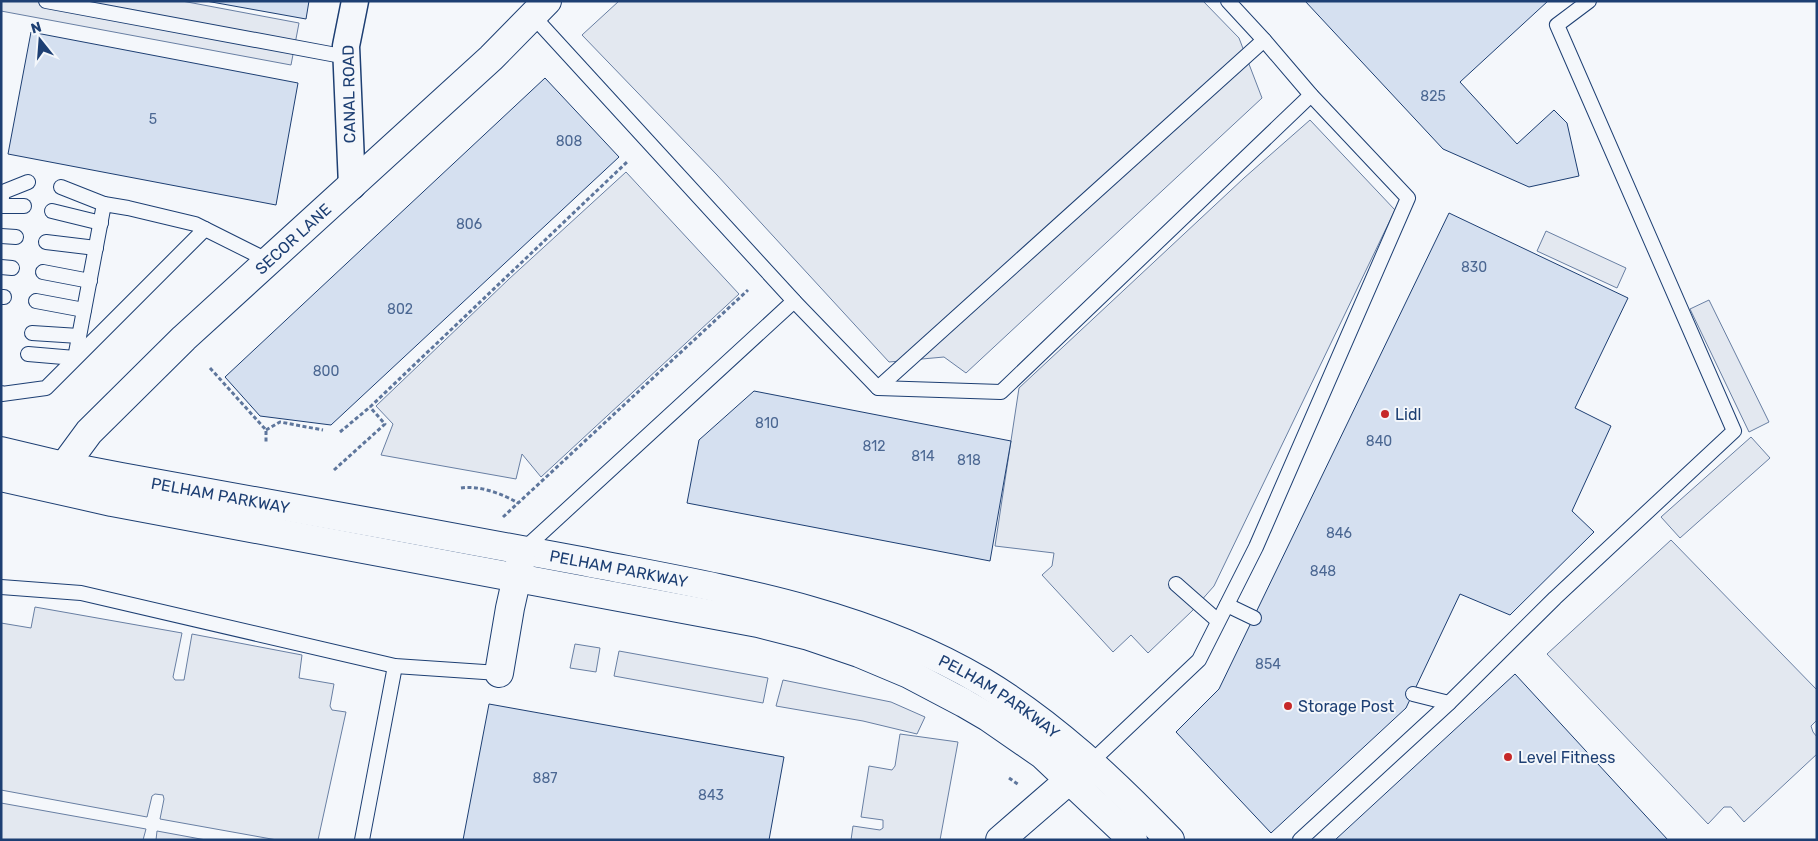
<svg xmlns="http://www.w3.org/2000/svg" width="1818" height="841" viewBox="0 0 1818 841" font-family="Rubik,sans-serif">
	<style>
		.parking { fill: #e3e8f0; stroke: #687fa3 }
		.building { fill: #d5e0f0; stroke: #1d3f73 }
		.lines { fill: none; stroke-linecap: round; stroke-linejoin: round }
		.lane-casing { stroke: #1d3f73; stroke-width: 16 }
		.street-casing { stroke: #1d3f73; stroke-width: 29 }
		.secondary-casing { stroke: #1d3f73; stroke-width: 30 }
		.path { stroke: #5e769c; stroke-width: 3; stroke-dasharray: 4 2.5; stroke-linecap: butt }
		.lane { stroke: #f4f7fb; stroke-width: 14 }
		.street { stroke: #f4f7fb; stroke-width: 26 }
		.secondary { stroke: #f4f7fb; stroke-width: 28 }
		.poi-dot { fill: #c62828; stroke: #f4f7fb; stroke-width: 2 }
		.labels { text-anchor: middle; dominant-baseline: central; stroke-width: 4; stroke-linejoin: round; paint-order: stroke }
		.number-label { font-size: 14px; fill: #4b6792 }
		.street-label { font-size: 16px; fill: #1d3f73; stroke: #f4f7fb }
		.poi-label { font-size: 16px; fill: #1d3f73; stroke: #f4f7fb; text-anchor: start }
	</style>
	<rect width="100%" height="100%" fill="#f4f7fb"/>
	<g class="parking">
		<polygon points="1,1 182,1 299,23 291,65 1,11"/>
		<polygon points="619,1 1203,1 1239,38 1262,98 966,373 944,357 889,362 717,175 582,35"/>
		<polygon points="1310,120 1395,210 1214,586 1192,611 1148,653 1131,635 1113,652 1042,575 1052,566 1054,553 995,546 1019,388 1244,178"/>
		<polygon points="626,172 739,294 541,477 522,454 516,479 381,455 393,424 376,406 509,279"/>
		<polygon points="1546,231 1626,268 1617,288 1537,251"/>
		<polygon points="1709,300 1769,422 1749,432 1690,309"/>
		<polygon points="1751,437 1770,458 1680,538 1661,517"/>
		<polygon points="1671,540 1817,690 1817,720 1811,726 1813,732 1817,737 1817,754 1744,822 1731,807 1724,807 1708,824 1547,654"/>
		<polygon points="35,607 182,633 173,677 175,680 184,680 192,634 302,655 299,678 334,684 330,706 332,710 346,712 318,840 277,840 160,819 164,799 163,795 155,794 152,796 147,817 1,790 1,623 31,628"/>
		<polygon points="575,644 600,648 596,672 570,668"/>
		<polygon points="619,651 768,678 763,703 614,676"/>
		<polygon points="783,680 891,702 925,717 917,734 863,721 776,706"/>
		<polygon points="900,734 958,742 940,840 851,840 853,826 880,830 883,828 883,820 861,817 869,766 892,770 895,766"/>
		<polygon points="1,803 146,829 143,840 1,840"/>
		<polygon points="157,831 206,840 156,840"/>
	</g>
	<g class="building">
		<polygon points="206,1 309,1 306,19"/>
		<polygon points="1305,1 1548,1 1460,82 1517,144 1554,110 1567,123 1579,176 1529,187 1443,149"/>
		<polygon points="31,32 298,83 276,205 8,154"/>
		<polygon points="545,78 619,157 331,425 260,416 225,377"/>
		<polygon points="1449,213 1628,298 1575,408 1611,426 1572,511 1594,532 1510,615 1460,594 1406,708 1271,833 1176,732 1219,689"/>
		<polygon points="754,391 1011,441 990,561 687,503 699,440"/>
		<polygon points="1515,674 1668,840 1335,840"/>
		<polygon points="489,704 784,757 769,840 463,840"/>
	</g>
	<g class="lines">
		<g class="lane-casing">
			<g id="lane">
				<polyline points="46,1 347,57"/>
				<polyline points="61,187 104,204"/>
				<polyline points="1,203 3,192 28,182"/>
				<polyline points="1,206 24,206"/>
				<polyline points="52,211 101,223"/>
				<polyline points="1,236 16,237"/>
				<polyline points="46,242 96,248"/>
				<polyline points="1,267 12,268"/>
				<polyline points="43,272 90,281"/>
				<polyline points="1,297 4,297"/>
				<polyline points="36,301 84,310"/>
				<polyline points="794,301 878,388 1264,40 1228,1"/>
				<polyline points="32,333 79,336"/>
				<polyline points="28,354 75,358 104,204 128,208 195,224 269,261"/>
				<polyline points="878,388 1001,392 1311,95"/>
				<polyline points="1,393 2,394 46,388 205,229"/>
				<polyline points="523,550 794,301 533,16"/>
				<polyline points="1176,584 1218,621"/>
				<polyline points="1,587 81,593 395,666 499,673"/>
				<polyline points="1227,605 1254,618"/>
				<polyline points="1413,694 1449,703"/>
				<polyline points="1090,763 1199,660 1256,547 1408,198 1311,95 1264,40"/>
				<polyline points="362,840 395,666"/>
				<polyline points="1300,840 1449,703 1555,598 1734,431 1557,25 1589,1"/>
			</g>
		</g>
		<g class="street-casing">
			<polyline id="street" points="352,186 346,46 355,1"/>
		</g>
		<g class="secondary-casing">
			<g id="secondary">
				<path id="s1" d="M1,451L64,466L121,477C274,505 428,532 581,561C718,588 860,609 983,682C1053,724 1113,781 1170,840"/>
				<polyline points="1,477 112,502 758,623 809,636 859,653 909,674 964,703 988,717 1043,755 1133,840"/>
				<path id="s2" d="M59,481L64,466L89,432L184,338L491,58L547,1"/>
				<polyline points="499,673 510,608 521,559"/>
				<polyline points="1000,840 1082,769"/>
			</g>
		</g>
		<g class="path">
			<polyline points="210,368 266,430 266,442"/>
			<polyline points="266,430 280,422 323,430"/>
			<polyline points="340,432 370,407 628,161"/>
			<polyline points="334,470 385,424 370,407"/>
			<path d="M461,488C479,485 503,494 518,503"/>
			<polyline points="503,517 748,290"/>
			<polyline points="1009,778 1019,785"/>
		</g>
		<use href="#lane" class="lane"/>
		<use href="#street" class="street"/>
		<use href="#secondary" class="secondary"/>
	</g>
	<g class="poi-dot">
		<circle cx="1385" cy="414" r="5"/>
		<circle cx="1288" cy="706" r="5"/>
		<circle cx="1508" cy="757" r="5"/>
	</g>
	<g class="labels">
		<g class="number-label">
			<text x="1433" y="96">825</text>
			<text x="153" y="119">5</text>
			<text x="569" y="141">808</text>
			<text x="469" y="224">806</text>
			<text x="1474" y="267">830</text>
			<text x="400" y="309">802</text>
			<text x="326" y="371">800</text>
			<text x="767" y="423">810</text>
			<text x="1379" y="441">840</text>
			<text x="874" y="446">812</text>
			<text x="923" y="456">814</text>
			<text x="969" y="460">818</text>
			<text x="1339" y="533">846</text>
			<text x="1323" y="571">848</text>
			<text x="1268" y="664">854</text>
			<text x="545" y="778">887</text>
			<text x="711" y="795">843</text>
		</g>
		<g class="street-label">
			<text transform="translate(349 94) rotate(-91)">CANAL ROAD</text>
			<text stroke="none"><textPath href="#s2" startOffset="339">SECOR LANE</textPath></text>
			<text stroke="none"><textPath href="#s1" startOffset="224">PELHAM PARKWAY</textPath></text>
			<text stroke="none"><textPath href="#s1" startOffset="629">PELHAM PARKWAY</textPath></text>
			<text stroke="none"><textPath href="#s1" startOffset="1034">PELHAM PARKWAY</textPath></text>
		</g>
		<g class="poi-label">
			<text x="1395" y="414">Lidl</text>
			<text x="1298" y="706">Storage Post</text>
			<text x="1518" y="757">Level Fitness</text>
		</g>
	</g>
	<rect width="1818" height="841" fill="none" stroke="#1d3f73" stroke-width="5"/>
	<g transform="translate(40 40) rotate(343)" stroke="#f4f7fb" stroke-width="4" paint-order="stroke">
	<path d="M0-4L9 19L0 12L-9 19Z" fill="#1d3f73"/>
	<text y="-8" font-size="14" font-weight="bold" text-anchor="middle" fill="#1d3f73">N</text>
	</g>
</svg>
